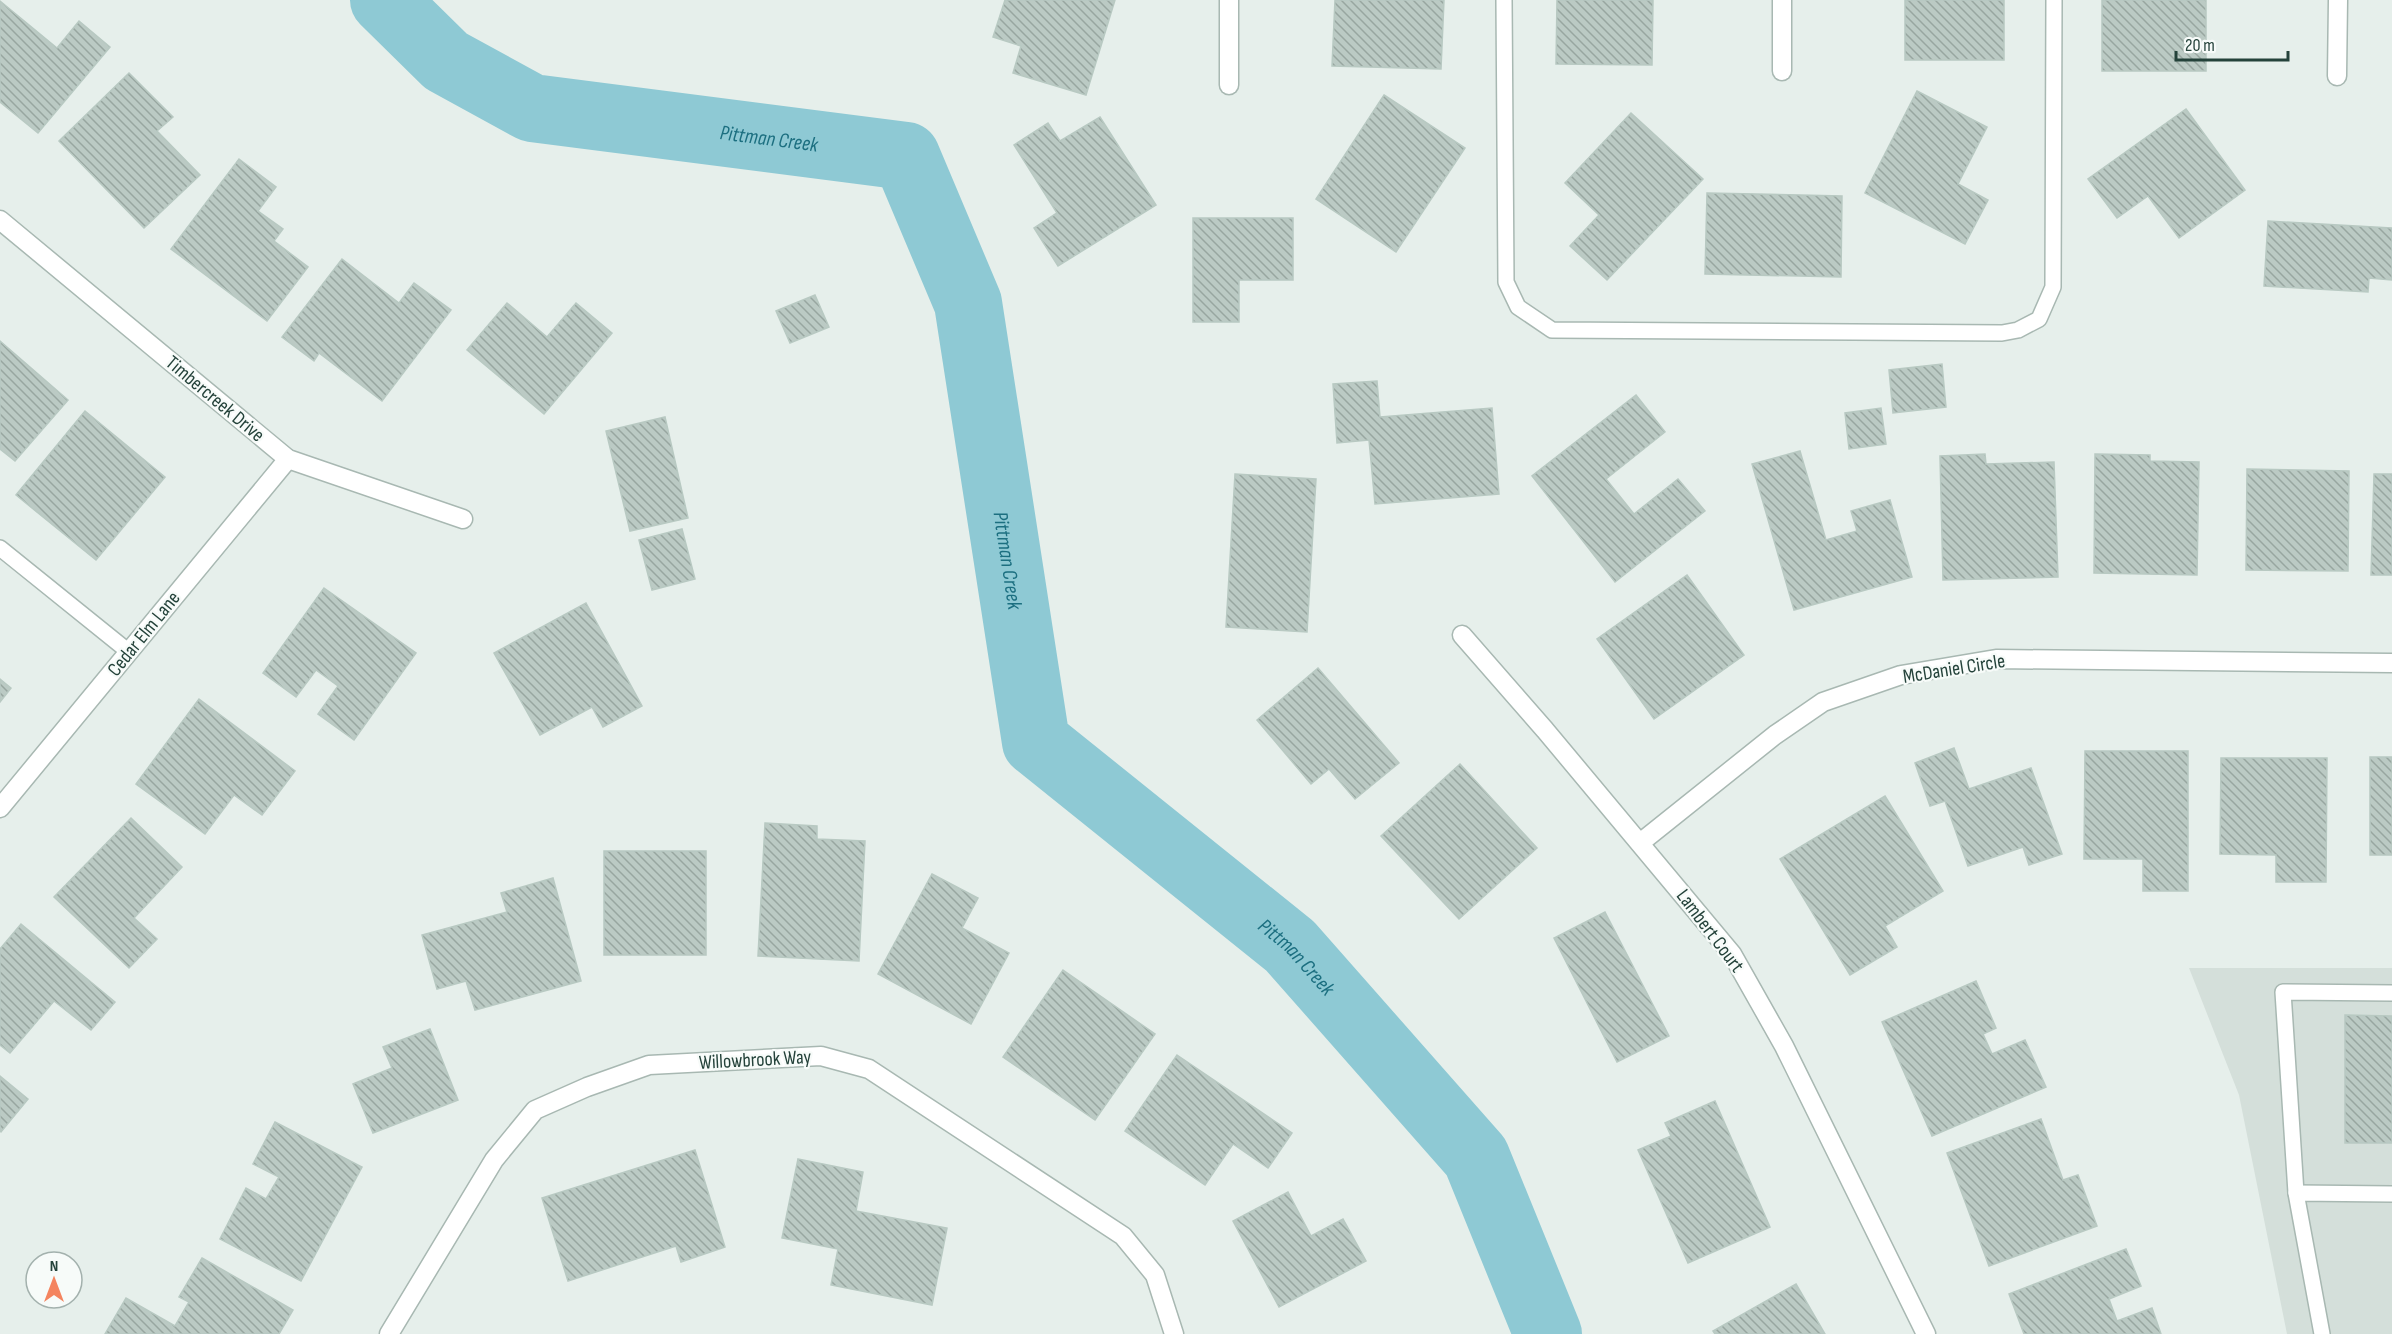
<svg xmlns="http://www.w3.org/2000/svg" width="2392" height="1334" viewBox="0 0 2392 1334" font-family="'Sofia Sans Condensed',sans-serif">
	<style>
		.built { fill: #d4dfda }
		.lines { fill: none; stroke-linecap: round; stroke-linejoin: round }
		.river { stroke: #8ec9d4; stroke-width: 68 }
		.building { fill: url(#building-back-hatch); stroke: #b8c9c2; stroke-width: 1.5 }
		.service-casing { stroke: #a8b8b2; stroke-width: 18 }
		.minor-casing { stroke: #a8b8b2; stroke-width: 21 }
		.service { stroke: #fff; stroke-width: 15 }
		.minor { stroke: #fff; stroke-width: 18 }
		.labels { text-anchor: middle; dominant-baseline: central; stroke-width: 4.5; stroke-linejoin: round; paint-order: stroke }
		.street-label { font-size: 20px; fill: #24423a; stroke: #f7fbf9 }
		.water-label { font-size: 21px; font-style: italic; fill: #1c6f80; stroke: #f7fbf9 }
	</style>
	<defs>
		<pattern id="building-back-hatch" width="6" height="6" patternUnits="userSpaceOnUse" patternTransform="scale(1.5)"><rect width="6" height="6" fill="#bbcac4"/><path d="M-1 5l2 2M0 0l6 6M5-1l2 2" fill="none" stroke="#98a6a0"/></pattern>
	</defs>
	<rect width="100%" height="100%" fill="#e6efeb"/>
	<polygon class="built" points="2189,968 2392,968 2392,1334 2287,1334 2239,1095"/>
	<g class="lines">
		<path class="river" id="s1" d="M384,0L446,61L532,108L906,156L968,303L1036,742L1290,946L1476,1157L1548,1334"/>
	</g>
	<g class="building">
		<polygon points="1005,0 1115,0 1086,95 1013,73 1021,46 993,37"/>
		<polygon points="1335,0 1444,0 1441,69 1332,66"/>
		<polygon points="1557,0 1653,0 1652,65 1556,64"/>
		<rect x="1905" y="0" width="99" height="60"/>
		<rect x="2102" y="0" width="104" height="71"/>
		<polygon points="0,1 57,48 79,21 110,47 38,133 0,102"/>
		<polygon points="129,73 173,117 157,131 200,175 144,228 59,141"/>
		<polygon points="1917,91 1987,127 1958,184 1988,200 1965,244 1865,193"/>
		<polygon points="1384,95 1465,148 1396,252 1316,199"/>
		<polygon points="2186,109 2245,190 2179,238 2148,196 2117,218 2088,179"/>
		<polygon points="1631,113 1703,179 1607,280 1570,246 1599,215 1565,183"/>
		<polygon points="1100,117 1156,205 1058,266 1034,228 1057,213 1014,145 1048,123 1060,141"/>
		<polygon points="239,159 276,187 258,211 283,229 274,241 308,267 267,321 171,249"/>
		<polygon points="1707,193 1842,196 1841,277 1705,274"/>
		<polygon points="1193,218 1293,218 1293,280 1239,280 1239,322 1193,322"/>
		<polygon points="2268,221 2392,228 2392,280 2369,278 2368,292 2264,286"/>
		<polygon points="342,259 399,303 414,283 451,310 382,401 319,353 314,361 282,337"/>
		<polygon points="815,295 829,327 790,343 776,311"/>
		<polygon points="507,303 547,337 576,303 612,333 544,414 467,350"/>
		<polygon points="0,341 68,400 15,461 0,449"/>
		<polygon points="1942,364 1946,407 1893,413 1889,370"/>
		<polygon points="1377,381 1380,417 1492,408 1499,494 1375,504 1369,440 1337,443 1333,384"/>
		<polygon points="1636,395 1665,432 1606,479 1634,514 1678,479 1705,511 1615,582 1532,476"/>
		<polygon points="1881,408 1886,444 1849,449 1845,413"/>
		<polygon points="85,411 165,477 96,560 16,495"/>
		<polygon points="665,417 688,518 630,531 606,431"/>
		<polygon points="1800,451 1826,540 1857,531 1851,511 1890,500 1912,577 1794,610 1752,464"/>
		<polygon points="1985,454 1986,464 2054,462 2058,577 1943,580 1940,456"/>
		<polygon points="2095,454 2150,455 2150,461 2199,462 2197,575 2094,573"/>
		<polygon points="2247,469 2349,471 2348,571 2246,570"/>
		<polygon points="1235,474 1316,479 1307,632 1226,627"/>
		<polygon points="2374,474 2392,474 2392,575 2371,575"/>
		<polygon points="682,529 695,579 652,590 639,540"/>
		<polygon points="1687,575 1744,655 1654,719 1597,639"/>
		<polygon points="324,588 416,653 354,740 318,714 338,686 316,670 296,697 263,673"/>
		<polygon points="586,603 642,706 603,727 592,707 540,735 494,653"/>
		<polygon points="1318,668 1399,763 1355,799 1329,769 1311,784 1257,720"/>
		<polygon points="0,679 11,688 0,702"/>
		<polygon points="199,699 295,771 262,815 234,795 205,834 136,784"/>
		<polygon points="1954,748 1969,789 2031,768 2062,854 2029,865 2023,847 1968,866 1945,801 1930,806 1915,763"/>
		<polygon points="2085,751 2188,751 2188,891 2143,891 2143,859 2084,859"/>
		<rect x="2370" y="757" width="22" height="98"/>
		<polygon points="2221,758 2327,758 2326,882 2276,882 2276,855 2220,854"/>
		<polygon points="1460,764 1537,848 1459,919 1381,836"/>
		<polygon points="1885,796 1943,891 1885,926 1897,947 1850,975 1780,859"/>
		<polygon points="131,818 182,867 134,918 157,939 129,968 54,897"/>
		<polygon points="765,823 817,826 817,839 865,841 859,961 758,956"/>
		<rect x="604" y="851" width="102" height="104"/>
		<polygon points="932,874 978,898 962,928 1009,953 971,1024 878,974"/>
		<polygon points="553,878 581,981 475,1010 466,981 437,989 422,935 507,912 501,893"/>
		<polygon points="1605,912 1669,1036 1617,1062 1554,938"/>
		<polygon points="21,924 115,1002 91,1030 54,1001 10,1053 0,1045 0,949"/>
		<polygon points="1063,970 1155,1034 1095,1120 1003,1057"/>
		<polygon points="1976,981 1996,1028 1983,1034 1992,1054 2025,1040 2046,1087 1932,1136 1882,1022"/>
		<polygon points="2345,1015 2392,1016 2392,1143 2345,1143"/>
		<polygon points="430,1029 458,1100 373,1133 353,1084 392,1068 383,1047"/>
		<polygon points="1177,1055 1292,1133 1268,1168 1233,1144 1205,1185 1125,1131"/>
		<polygon points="0,1076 28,1099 1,1132 0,1131"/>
		<polygon points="1715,1101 1770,1227 1688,1263 1638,1150 1671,1136 1665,1123"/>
		<polygon points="2041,1119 2063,1180 2078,1175 2097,1226 1989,1266 1947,1153"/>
		<polygon points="275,1122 362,1167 301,1281 220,1239 246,1188 266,1199 279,1177 253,1164"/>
		<polygon points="695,1150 725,1247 681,1262 676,1246 568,1281 542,1198"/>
		<polygon points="798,1159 863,1172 856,1211 947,1228 932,1305 831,1285 838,1249 782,1238"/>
		<polygon points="1288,1192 1311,1236 1343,1219 1366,1261 1279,1307 1233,1221"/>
		<polygon points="2126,1249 2141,1286 2109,1299 2117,1321 2152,1308 2161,1334 2024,1334 2009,1294"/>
		<polygon points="202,1258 293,1310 279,1334 105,1334 126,1298 175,1326 189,1302 179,1297"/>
		<polygon points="1796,1284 1825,1334 1715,1334 1713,1331"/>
	</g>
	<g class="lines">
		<g class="service-casing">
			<g id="service">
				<polyline points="1504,0 1506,282 1518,307 1552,330 2002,333 2018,330 2039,319 2053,287 2054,0"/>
				<polyline points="0,548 129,652"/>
				<polyline points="2296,1193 2283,992 2392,993"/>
				<polyline points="2322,1334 2296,1193 2392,1194"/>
			</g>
		</g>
		<g class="minor-casing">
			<g id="minor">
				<polyline points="1782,71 1782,0"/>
				<polyline points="2337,76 2338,0"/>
				<polyline points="1229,85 1229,0"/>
				<polyline points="0,220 288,459 463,519"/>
				<polyline points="1462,635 1545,730 1732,954 1784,1046 1926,1334"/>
				<polyline points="0,808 288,459"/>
				<polyline points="1640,843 1775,735 1823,702 1901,675 1996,659 2392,663"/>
				<polyline points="389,1334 494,1160 535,1110 587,1087 649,1065 821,1056 869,1069 1123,1236 1155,1275 1174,1334"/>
			</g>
		</g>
		<use href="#service" class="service"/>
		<use href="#minor" class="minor"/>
	</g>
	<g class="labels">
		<g class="street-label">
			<text transform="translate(215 399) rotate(40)">Timbercreek Drive</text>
			<text transform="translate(144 634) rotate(-51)">Cedar Elm Lane</text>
			<text transform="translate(1954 669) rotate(-9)">McDaniel Circle</text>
			<text transform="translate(1710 931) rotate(53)">Lambert Court</text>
			<text transform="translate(755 1060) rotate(-3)">Willowbrook Way</text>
		</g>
		<g class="water-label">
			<text stroke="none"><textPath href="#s1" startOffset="424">Pittman Creek</textPath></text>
			<text stroke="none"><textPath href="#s1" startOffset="982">Pittman Creek</textPath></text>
			<text stroke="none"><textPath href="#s1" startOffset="1504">Pittman Creek</textPath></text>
		</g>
	</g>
	<g transform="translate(54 1280)"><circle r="28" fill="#f7fbf9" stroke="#a3b1ad" stroke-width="1.5"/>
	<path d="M0-4.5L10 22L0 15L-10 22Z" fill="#f4845f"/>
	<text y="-9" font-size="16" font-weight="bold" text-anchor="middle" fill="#24423a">N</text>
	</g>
	<path d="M2176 51v9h112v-9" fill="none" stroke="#24423a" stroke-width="3"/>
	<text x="2185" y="51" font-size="18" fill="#24423a" stroke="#f7fbf9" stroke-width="4.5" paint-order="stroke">20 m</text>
</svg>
